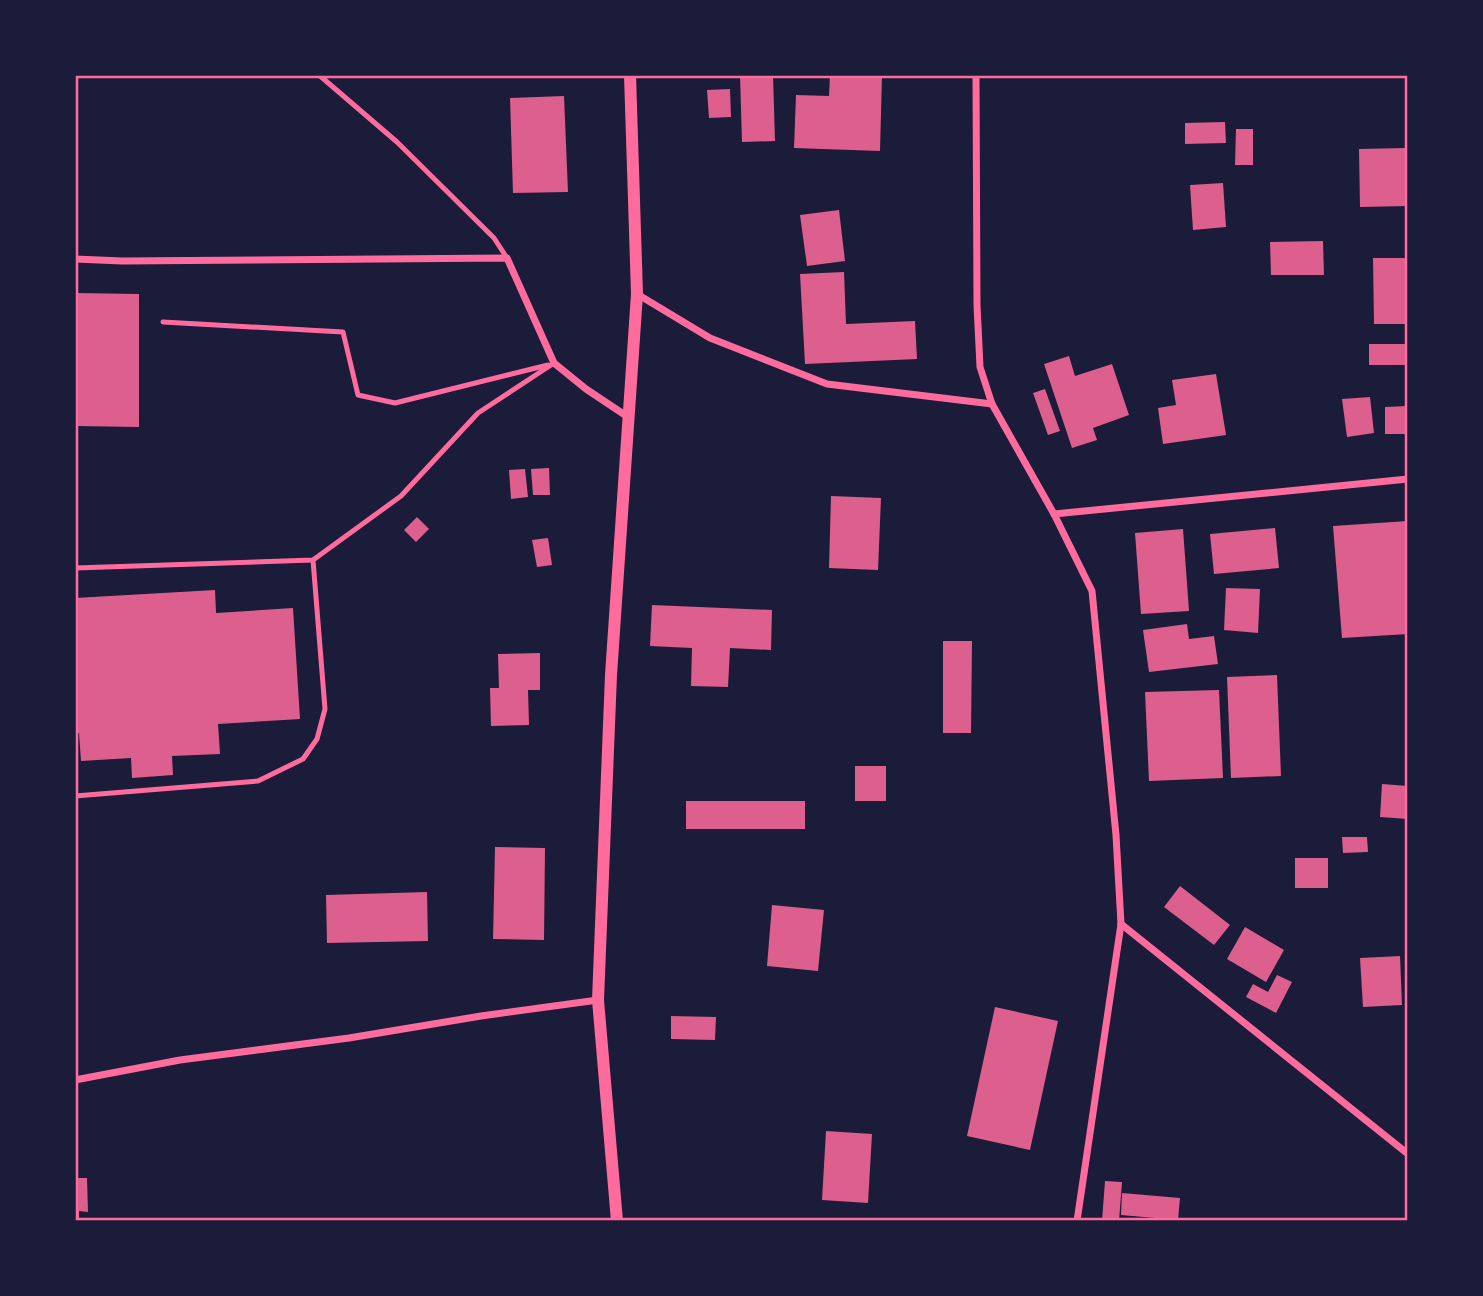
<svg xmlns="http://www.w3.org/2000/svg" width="1483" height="1296" viewBox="0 0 1483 1296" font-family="Roboto,sans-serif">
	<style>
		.building { fill: #dd5f8e }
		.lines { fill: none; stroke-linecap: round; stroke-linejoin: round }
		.service { stroke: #ff6b9d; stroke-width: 5 }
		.minor { stroke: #ff6b9d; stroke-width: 7 }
		.tertiary { stroke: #ff6b9d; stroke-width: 12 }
		.neatline { fill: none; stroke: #ff6b9d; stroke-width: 2.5 }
	</style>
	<rect width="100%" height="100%" fill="#1b1b3a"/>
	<g class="building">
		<polygon points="740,75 773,75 775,141 742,142"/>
		<polygon points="830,75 882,75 880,151 794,148 796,95 829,96"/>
		<polygon points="730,89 731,117 709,118 707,90"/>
		<polygon points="564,96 568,192 513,193 510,98"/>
		<polygon points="1225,122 1226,143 1185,144 1185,123"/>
		<polygon points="1236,129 1253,129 1253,165 1235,165"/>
		<polygon points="1405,148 1408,206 1360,207 1359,149"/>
		<polygon points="1223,183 1226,227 1193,230 1190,185"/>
		<polygon points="839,210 845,261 807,266 800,215"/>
		<polygon points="1323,241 1324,275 1271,275 1270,242"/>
		<polygon points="1373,258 1408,258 1408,324 1374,324"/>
		<polygon points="844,272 846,324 915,321 917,359 805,364 800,274"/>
		<polygon points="75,293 139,294 139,427 75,426"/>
		<rect x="1369" y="344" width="39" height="21"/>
		<polygon points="1069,356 1075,376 1112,364 1129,415 1093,428 1097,440 1072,448 1044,364"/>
		<polygon points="1216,374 1226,435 1163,444 1158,408 1176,405 1172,380"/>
		<polygon points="1045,389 1060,431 1048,435 1033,393"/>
		<polygon points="1370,397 1374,433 1347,437 1342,399"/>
		<polygon points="1408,406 1408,434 1385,434 1385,407"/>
		<polygon points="549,468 550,495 533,495 531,469"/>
		<polygon points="525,469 528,497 511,499 509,470"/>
		<polygon points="831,496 881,498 878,570 829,568"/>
		<polygon points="417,517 429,529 416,542 404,530"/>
		<polygon points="1408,521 1408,634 1342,638 1333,526"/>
		<polygon points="1275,528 1279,568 1214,574 1210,534"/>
		<polygon points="1183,529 1189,611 1141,614 1135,533"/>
		<polygon points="548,538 552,565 537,567 532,540"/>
		<polygon points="1226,588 1260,589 1258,633 1224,630"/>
		<polygon points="215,590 216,613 293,608 300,719 218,724 220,754 172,756 173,775 132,778 131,758 81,761 79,733 75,733 75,598"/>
		<polygon points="652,605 772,610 771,650 730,648 728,687 691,686 692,648 650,646"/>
		<polygon points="1187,624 1189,639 1214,636 1218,664 1149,672 1143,630"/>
		<polygon points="943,641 972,641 971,733 943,733"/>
		<polygon points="540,653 540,690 528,690 529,725 491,726 490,688 499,688 498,654"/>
		<polygon points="1277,675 1281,776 1231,778 1227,677"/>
		<polygon points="1219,690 1223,778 1149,781 1145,692"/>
		<rect x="855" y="766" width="31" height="35"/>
		<polygon points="1382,784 1408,786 1408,819 1380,817"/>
		<rect x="686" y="801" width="119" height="28"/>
		<polygon points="1342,837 1367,837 1368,852 1343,853"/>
		<polygon points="495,847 545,848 544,940 493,939"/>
		<rect x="1295" y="858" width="33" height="30"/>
		<polygon points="1180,886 1230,925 1214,945 1164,907"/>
		<polygon points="427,892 428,941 327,943 326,895"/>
		<polygon points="772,905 824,910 818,971 767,966"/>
		<polygon points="1245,927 1284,950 1266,982 1227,959"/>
		<polygon points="1400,956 1402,1005 1363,1007 1360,958"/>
		<polygon points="1277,975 1292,982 1276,1013 1246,997 1253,984 1268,992"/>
		<polygon points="995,1007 1058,1021 1030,1150 967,1136"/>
		<polygon points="671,1016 716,1017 715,1040 671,1039"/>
		<polygon points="826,1131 872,1134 868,1203 822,1200"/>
		<polygon points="75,1178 87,1178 88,1212 79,1211 79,1221 75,1221"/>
		<polygon points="1105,1181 1122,1182 1119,1221 1102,1221"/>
		<polygon points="1122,1193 1180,1198 1178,1220 1121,1215"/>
	</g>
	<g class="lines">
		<g class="service">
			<polyline points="319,75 397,142 494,238 507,258"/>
			<polyline points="163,322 343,332 358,395 395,403 548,365"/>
			<polyline points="75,568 313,560 401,496 478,413 554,363"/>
			<polyline points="75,796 258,781 303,759 317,739 325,709 313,560"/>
		</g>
		<g class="minor">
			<polyline points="976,75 977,305 980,367 992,404 1054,514 1092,591 1116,835 1121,924 1077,1221"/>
			<polyline points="75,259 122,261 507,258 554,363 586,389 628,417"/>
			<polyline points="637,294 710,338 827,384 992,404"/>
			<polyline points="1054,514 1408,479"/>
			<polyline points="1121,924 1408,1154"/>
			<polyline points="75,1080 180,1060 349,1038 481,1016 598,1000"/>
		</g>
		<polyline class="tertiary" points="617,1221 598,1000 611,675 637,294 630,75"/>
	</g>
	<rect width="1483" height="1296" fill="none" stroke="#1b1b3a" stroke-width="154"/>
	<rect x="77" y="77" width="1329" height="1142" class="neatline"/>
</svg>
